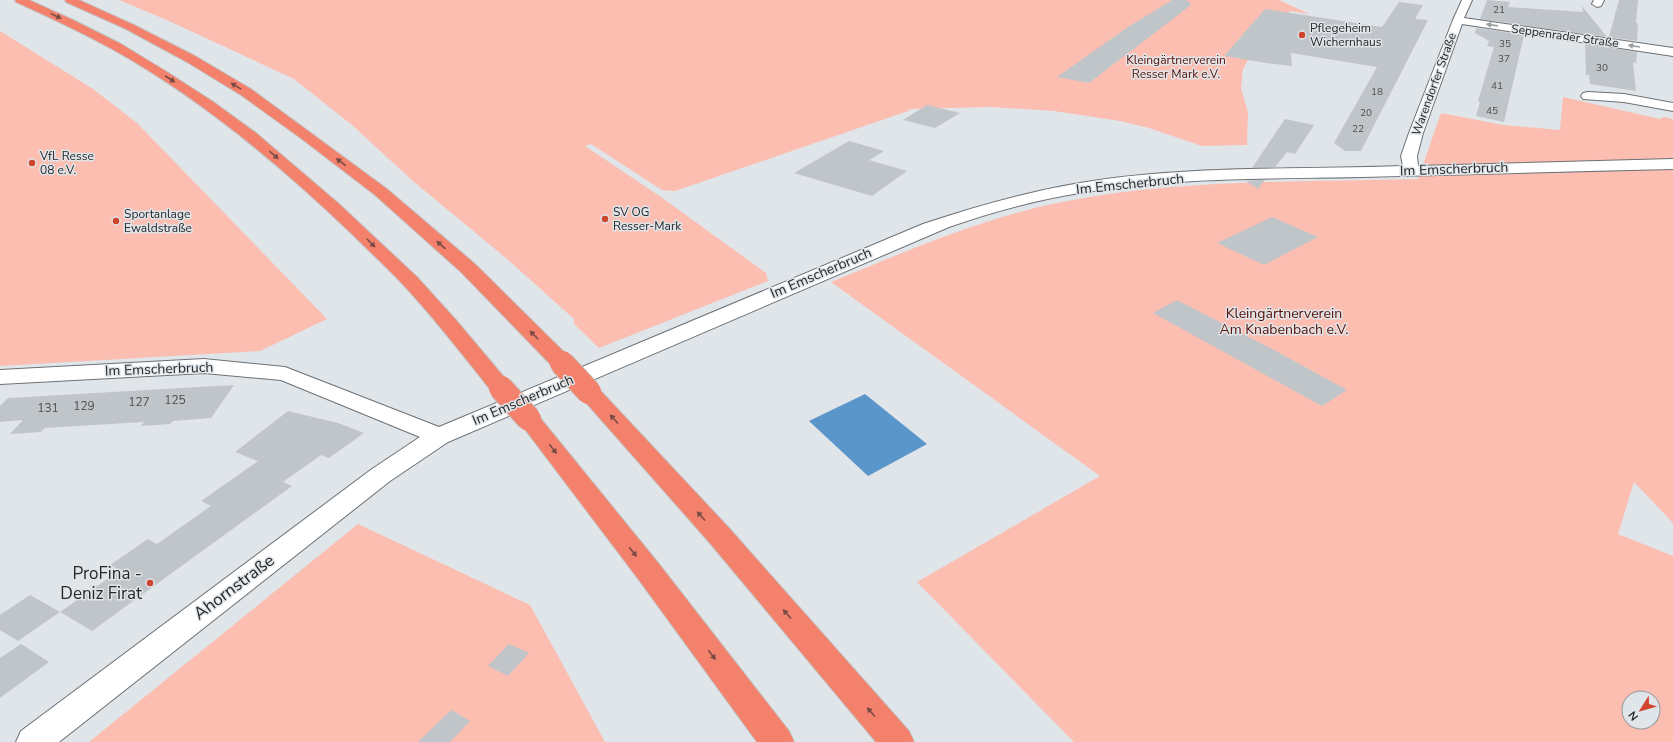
<svg xmlns="http://www.w3.org/2000/svg" width="1673" height="742" viewBox="0 0 1673 742" font-family="'Nunito Sans',sans-serif">
	<style>
		.green { fill: #fbbeb1; fill-rule: evenodd }
		.water { fill: #5b96cb }
		.building { fill: #c0c5ca }
		.lines { fill: none; stroke-linecap: round; stroke-linejoin: round }
		.minor-casing { stroke: #6c7175; stroke-width: 2 }
		.highway-casing { stroke: #c2c3c3; stroke-width: 2 }
		.minor { fill: #fff; fill-rule: evenodd }
		.highway { fill: #f4816c; fill-rule: evenodd }
		.highway-bridge-casing { stroke: #c2c3c3; stroke-width: 26; stroke-linecap: butt }
		.highway-bridge { stroke: #f4816c; stroke-width: 24 }
		.oneway { fill: #784c44 }
		.oneway2 { fill: #9d9e9f }
		.poi-dot { fill: #cf442d; stroke: #e0e5ea; stroke-width: 1.5 }
		.labels { text-anchor: middle; dominant-baseline: central; stroke-width: 3; stroke-linejoin: round; paint-order: stroke }
		.far-number-label { font-size: 10px; fill: #4c4f52 }
		.far-poi-label { font-size: 12px; fill: #26282a; stroke: #e0e5ea; text-anchor: start }
		.far-street-label { font-size: 12px; fill: #26282a; stroke: #e0e5ea }
		.far-park-label { font-size: 12px; fill: #571005; stroke: #e0e5ea }
		.number-label { font-size: 12px; fill: #4c4f52 }
		.street-label { font-size: 14px; fill: #26282a; stroke: #e0e5ea }
		.park-label { font-size: 14px; fill: #571005; stroke: #e0e5ea }
		.near-poi-label { font-size: 17px; fill: #26282a; stroke: #e0e5ea; text-anchor: end }
		.near-street-label { font-size: 17px; fill: #26282a; stroke: #e0e5ea }
	</style>
	<rect width="100%" height="100%" fill="#e0e5ea"/>
	<g class="green">
		<polygon points="119,0 1279,0 1309,14 1290,11 1253,51 1243,69 1241,88 1248,112 1247,145 1202,146 1149,128 1120,121 1054,111 992,107 908,109 911,110 675,191 662,190 591,144 585,146 661,197 766,273 768,281 599,348 574,324 574,319 506,258 414,182 352,125 294,79 169,21"/>
		<polygon points="0,31 93,89 137,123 327,319 260,351 0,366"/>
		<path d="M1563,97L1660,119L1664,117L1673,119V523L1634,482L1618,534L1673,556V742H1074L917,582L1100,476L831,282C907,251 981,218 1062,202C1179,179 1300,182 1418,179L1441,113L1503,125L1560,130ZM1629,698H1653V722H1629Z"/>
		<polygon points="358,524 530,605 605,742 89,742"/>
	</g>
	<polygon class="water" points="865,394 927,444 868,476 809,421"/>
	<g class="building">
		<polygon points="1172,0 1187,0 1191,5 1089,83 1057,77 1128,27"/>
		<polygon points="1487,0 1510,2 1508,7 1583,12 1582,6 1607,37 1480,19"/>
		<polygon points="1619,0 1638,0 1636,23 1638,23 1637,41 1609,37"/>
		<polygon points="1399,2 1423,5 1415,19 1428,20 1361,151 1345,151 1334,143 1377,67 1291,53 1292,66 1266,63 1224,56 1265,9 1382,27"/>
		<polygon points="1476,28 1524,35 1504,122 1476,116 1480,102 1478,101 1494,47 1487,46 1489,41 1475,33"/>
		<polygon points="1585,44 1637,52 1636,63 1633,62 1636,91 1590,84 1589,75 1586,75"/>
		<polygon points="927,105 960,113 935,128 903,120"/>
		<polygon points="1285,119 1314,125 1295,154 1287,152 1275,167 1252,168"/>
		<polygon points="849,141 884,151 869,160 907,171 872,196 794,173"/>
		<polygon points="1265,180 1258,189 1246,181 1256,180"/>
		<polygon points="1272,217 1318,237 1264,265 1217,243"/>
		<polygon points="1177,300 1276,351 1347,390 1322,406 1153,313"/>
		<polygon points="234,385 211,418 173,421 170,424 141,426 144,422 45,428 41,432 10,434 23,420 0,422 0,406 8,398"/>
		<polygon points="288,411 338,423 364,433 329,458 321,455 283,482 292,486 92,631 60,612 120,570 110,565 148,539 157,544 211,506 201,501 258,461 235,452"/>
		<polygon points="30,595 60,612 18,641 0,630 0,615"/>
		<polygon points="21,644 49,662 0,698 0,658"/>
		<polygon points="509,644 529,653 508,676 488,666"/>
		<polygon points="451,710 470,721 450,742 418,742"/>
	</g>
	<g class="lines">
		<g class="minor-casing">
			<g id="minor">
				<path d="M1462,0H1472L1464,18L1673,48V56L1462,24L1423,133L1417,156L1418,166L1673,159V169C1569,171 1465,175 1362,177C1268,179 1173,177 1080,193C1035,200 992,212 949,227L448,442L390,481L59,742H16L21,731L372,469L420,437L281,380L204,373L0,384V370L204,359L285,367L439,427L923,224C974,207 1026,192 1080,183C1186,165 1296,170 1403,166L1401,156L1409,133L1453,20Z"/>
				<polygon points="1594,0 1604,0 1601,6 1597,7 1592,4"/>
				<polygon points="1588,92 1624,94 1673,103 1673,111 1624,102 1583,99 1581,96 1583,93"/>
			</g>
		</g>
		<g class="highway-casing">
			<g id="highway">
				<path d="M15,0H29L73,20L121,44L167,72L212,101L256,133L338,203L417,277L456,320L509,383L512,388L509,393L501,395L493,393C466,359 439,324 409,291C391,271 371,253 352,234C279,164 200,98 112,49C81,32 49,17 16,2Z"/>
				<polygon points="65,0 79,0 134,25 195,56 251,89 387,189 475,264 570,358 573,363 570,368 562,370 554,368 461,272 375,195 302,139 241,95 187,62 126,29 66,2"/>
				<polygon points="589,385 597,387 729,528 909,731 914,742 876,742 709,542 581,397 578,392 581,387"/>
				<polygon points="529,411 537,414 659,564 789,731 794,742 757,742 639,580 521,424 517,419 521,414"/>
			</g>
		</g>
		<use href="#minor" class="minor"/>
		<use href="#highway" class="highway"/>
		<g class="highway-bridge-casing">
			<g id="highway-bridge">
				<polyline points="562,363 589,392"/>
				<polyline points="501,388 529,419"/>
			</g>
		</g>
		<use href="#highway-bridge" class="highway-bridge"/>
	</g>
	<defs><path id="oneway-solid" d="M-6-.8H1V-3.2L6.5 0L1 3.2V.8H-6Z"/></defs>
	<g class="oneway">
		<use href="#oneway-solid" transform="translate(56 16) rotate(26)"/>
		<use href="#oneway-solid" transform="translate(170 79) rotate(33)"/>
		<use href="#oneway-solid" transform="translate(236 86) rotate(-149)"/>
		<use href="#oneway-solid" transform="translate(274 155) rotate(41)"/>
		<use href="#oneway-solid" transform="translate(341 162) rotate(-143)"/>
		<use href="#oneway-solid" transform="translate(371 243) rotate(45)"/>
		<use href="#oneway-solid" transform="translate(441 245) rotate(-139)"/>
		<use href="#oneway-solid" transform="translate(534 335) rotate(-135)"/>
		<use href="#oneway-solid" transform="translate(614 419) rotate(-132)"/>
		<use href="#oneway-solid" transform="translate(553 449) rotate(52)"/>
		<use href="#oneway-solid" transform="translate(701 516) rotate(-132)"/>
		<use href="#oneway-solid" transform="translate(633 552) rotate(52)"/>
		<use href="#oneway-solid" transform="translate(787 614) rotate(-131)"/>
		<use href="#oneway-solid" transform="translate(712 655) rotate(53)"/>
		<use href="#oneway-solid" transform="translate(871 712) rotate(-131)"/>
	</g>
	<g class="oneway2">
		<use href="#oneway-solid" transform="translate(1492 25) rotate(-172)"/>
		<use href="#oneway-solid" transform="translate(1634 46) rotate(-171)"/>
	</g>
	<g class="poi-dot">
		<circle cx="1302" cy="35" r="4"/>
		<circle cx="32" cy="163" r="4"/>
		<circle cx="605" cy="219" r="4"/>
		<circle cx="116" cy="221" r="4"/>
		<circle cx="150" cy="583" r="4"/>
	</g>
	<g class="labels">
		<g class="far-number-label">
			<text x="1499" y="10">21</text>
			<text x="1505" y="44">35</text>
			<text x="1504" y="59">37</text>
			<text x="1602" y="68">30</text>
			<text x="1497" y="86">41</text>
			<text x="1377" y="92">18</text>
			<text x="1492" y="111">45</text>
			<text x="1366" y="113">20</text>
			<text x="1358" y="129">22</text>
		</g>
		<g class="far-poi-label">
			<text x="1310" y="28">Pflegeheim<tspan x="1310" dy="14">Wichernhaus</tspan></text>
			<text x="40" y="156">VfL Resse<tspan x="40" dy="14">08 e.V.</tspan></text>
			<text x="613" y="212">SV OG<tspan x="613" dy="14">Resser-Mark</tspan></text>
			<text x="124" y="214">Sportanlage<tspan x="124" dy="14">Ewaldstraße</tspan></text>
		</g>
		<g class="far-street-label">
			<text transform="translate(1565 36) rotate(8)">Seppenrader Straße</text>
			<text transform="translate(1434 84) rotate(-70)">Warendorfer Straße</text>
		</g>
		<g class="far-park-label">
			<text x="1176" y="60">Kleingärtnerverein<tspan x="1176" dy="14">Resser Mark e.V.</tspan></text>
		</g>
		<g class="number-label">
			<text x="175" y="400">125</text>
			<text x="139" y="402">127</text>
			<text x="84" y="406">129</text>
			<text x="48" y="408">131</text>
		</g>
		<g class="street-label">
			<text transform="translate(1454 169) rotate(-2)">Im Emscherbruch</text>
			<text transform="translate(1130 184) rotate(-6)">Im Emscherbruch</text>
			<text transform="translate(821 273) rotate(-23)">Im Emscherbruch</text>
			<text transform="translate(159 369) rotate(-2)">Im Emscherbruch</text>
			<text transform="translate(523 400) rotate(-23)">Im Emscherbruch</text>
		</g>
		<g class="park-label">
			<text x="1284" y="313">Kleingärtnerverein<tspan x="1284" dy="16">Am Knabenbach e.V.</tspan></text>
		</g>
		<g class="near-poi-label">
			<text x="142" y="573">ProFina -<tspan x="142" dy="20">Deniz Firat</tspan></text>
		</g>
		<g class="near-street-label">
			<text transform="translate(234 587) rotate(-37)">Ahornstraße</text>
		</g>
	</g>
	<g transform="translate(1641 710) rotate(233)"><circle r="19" fill="#e0e5ea" stroke="#96999d"/>
	<path d="M0-3L7 15L0 10L-7 15Z" fill="#cf442d"/>
	<text y="-6" font-size="11" font-weight="bold" text-anchor="middle" fill="#26282a">N</text>
	</g>
</svg>
